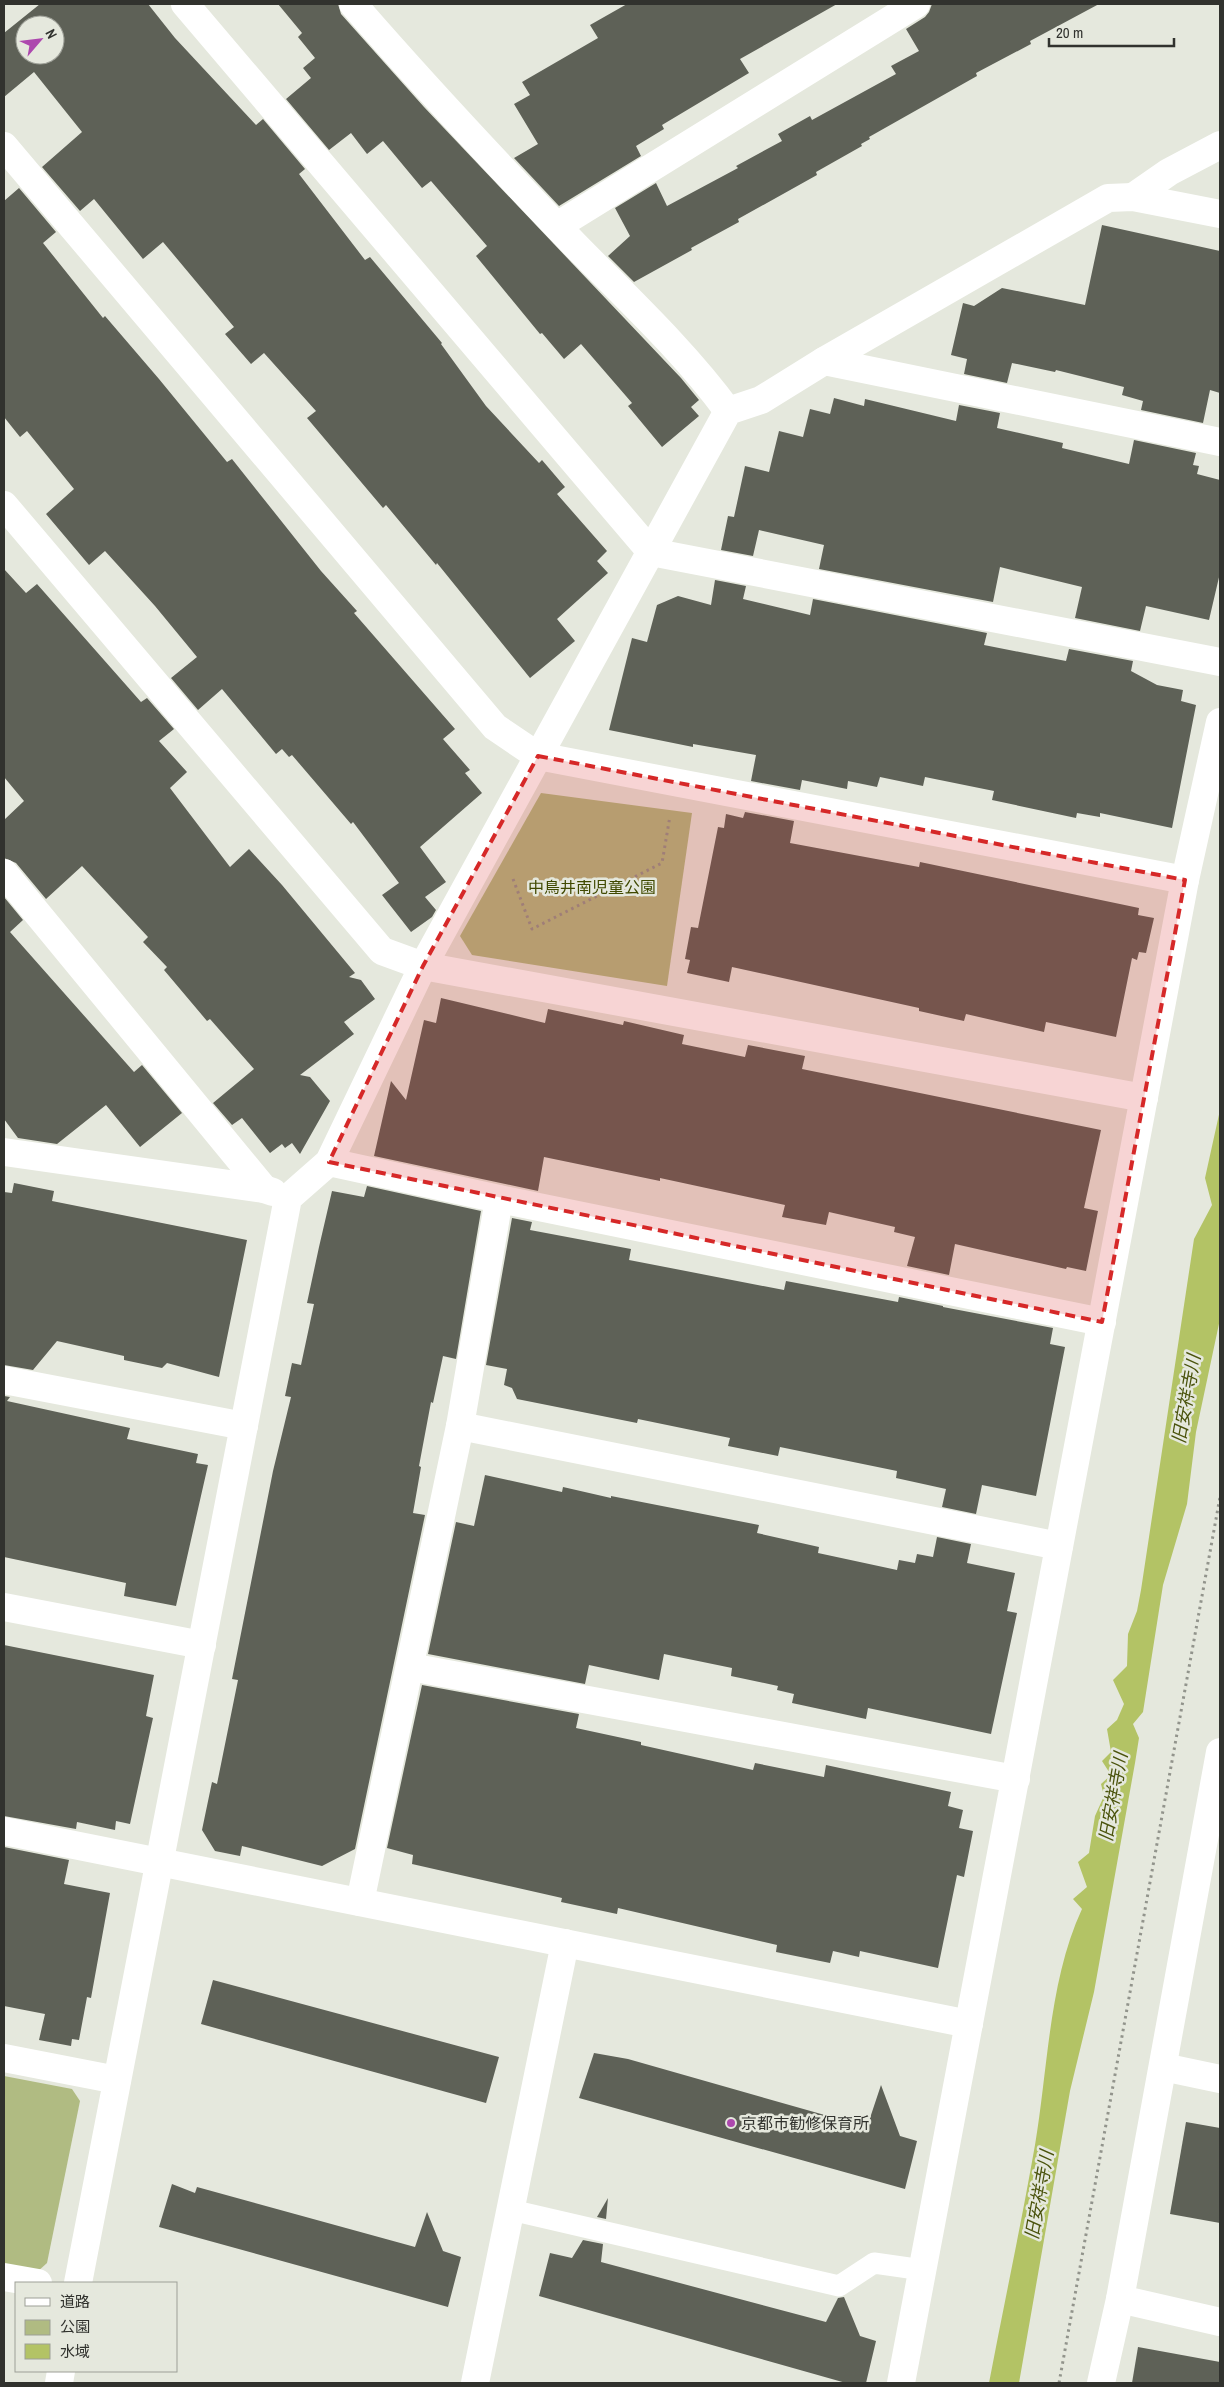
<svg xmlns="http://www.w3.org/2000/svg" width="1224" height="2387" viewBox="0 0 1224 2387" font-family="'Archivo Narrow','Noto Sans JP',sans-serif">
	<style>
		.green { fill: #b0bb82 }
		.water { fill: #b3c365 }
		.building { fill: #5e6157; fill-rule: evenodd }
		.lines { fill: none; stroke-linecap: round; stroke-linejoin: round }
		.path { stroke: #92948c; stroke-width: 3; stroke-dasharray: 2.5 4; stroke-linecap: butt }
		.service { stroke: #fff; stroke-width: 21 }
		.minor { stroke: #fff; stroke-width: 28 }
		.marked { fill: #d62828; fill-opacity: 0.2; stroke: #d62828; stroke-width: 4; stroke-dasharray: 10 6; stroke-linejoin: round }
		.poi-dot { fill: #ad48ae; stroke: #e5e8dd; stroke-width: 2 }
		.labels { text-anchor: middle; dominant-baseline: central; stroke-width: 5; stroke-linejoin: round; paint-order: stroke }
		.park-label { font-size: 16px; fill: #404900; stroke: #e5e8dd }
		.poi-label { font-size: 16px; fill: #31322e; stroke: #e5e8dd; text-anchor: start }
		.water-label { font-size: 18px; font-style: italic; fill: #4a530c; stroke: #e5e8dd }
	</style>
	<rect width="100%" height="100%" fill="#e5e8dd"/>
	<g class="green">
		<polygon points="541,793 692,813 667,986 472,955 460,936"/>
		<polygon points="4,2076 72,2089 80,2101 47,2263 36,2273 4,2266"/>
	</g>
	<path class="water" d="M1220,1110V1319L1196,1432L1187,1504L1163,1585L1143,1712L1133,1724L1139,1738L1135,1763L1094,1992L1070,2091L1019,2383H989C1004,2304 1021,2225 1035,2145C1048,2068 1049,1980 1082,1909L1073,1899L1087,1887L1078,1862L1089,1853L1095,1816L1104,1796L1101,1784L1111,1775L1102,1761L1111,1752L1107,1729L1117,1720L1124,1704L1113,1680L1127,1666L1128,1634L1137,1611L1141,1590L1194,1239L1212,1205L1205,1178Z"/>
	<g class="building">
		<path d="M40,4H148L175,38L256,125L263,119L305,169L299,174L365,260L370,257L442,343L441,344L486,406L539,463L542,460L565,487L557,494L607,551L597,561L608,573L557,619L575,641L530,678L437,563L436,565L386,505L383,508L307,418L316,411L264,353L251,364L225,334L234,327L163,242L143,259L94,199L80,211L42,167L82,132L34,72L4,97V33ZM25,25H55V55H25Z"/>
		<polygon points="278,4 338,4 341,14 424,107 681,378 699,400 691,407 699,416 662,447 628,406 632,403 581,344 564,359 542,333 540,334 476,256 487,246 431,181 422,188 383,141 367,154 351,133 329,150 286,99 311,78 303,68 315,58 298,37 302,33"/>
		<polygon points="627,4 837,4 740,59 749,73 662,125 664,129 636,146 641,156 559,206 514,158 538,144 514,104 530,95 522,82 598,38 590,25"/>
		<polygon points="932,4 1099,4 1030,41 1031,44 976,73 977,76 869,137 870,139 861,144 862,146 816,172 817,175 738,219 739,222 691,248 692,250 634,282 608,256 630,236 615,208 656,183 667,206 738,168 736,166 782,141 778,134 810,116 812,120 896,74 891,66 919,51 906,29 925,17 929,12"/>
		<polygon points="19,188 56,232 43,243 103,318 105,316 159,379 227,462 232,459 321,571 357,611 354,613 455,729 443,739 470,770 465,773 482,793 420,847 446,882 425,897 436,910 432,917 411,932 382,895 399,883 353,822 351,824 292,755 289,757 282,749 276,754 222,689 198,710 171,678 197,657 155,606 105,551 89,565 46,514 74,489 27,431 20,437 4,417 4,201"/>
		<polygon points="1102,225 1220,251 1220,393 1210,390 1203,423 1141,410 1143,401 1122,395 1124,387 1056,370 1055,372 1012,363 1007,383 964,374 967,359 951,355 963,303 974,306 1002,288 1085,305"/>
		<polygon points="834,398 864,406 865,399 956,421 959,405 1000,413 997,428 1063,443 1062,448 1129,464 1134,440 1196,453 1193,465 1199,466 1197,474 1220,480 1220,573 1209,620 1146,606 1140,631 1075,618 1082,587 1000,567 993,602 819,569 824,545 759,530 753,556 721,550 728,516 734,517 745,466 769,472 779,431 803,437 810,409 830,414"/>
		<polygon points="4,569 26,593 37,584 141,702 147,698 174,729 159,741 187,772 170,788 230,867 249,849 282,885 355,973 349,977 361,980 375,999 344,1022 354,1034 300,1075 310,1077 330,1101 300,1154 292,1143 285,1148 282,1144 270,1153 242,1118 232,1125 213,1103 254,1069 210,1019 207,1021 164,970 167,967 143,942 148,937 82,866 46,899 16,863 4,858 4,820 24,801 4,777"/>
		<polygon points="715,580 746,586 743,599 810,615 813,599 987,633 984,645 1066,661 1069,649 1133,661 1131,671 1157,685 1183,690 1181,701 1196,705 1172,828 1100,813 1100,817 1077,813 1076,818 992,800 994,791 925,777 923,786 880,777 877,787 848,781 847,789 802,780 800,790 751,781 756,755 693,744 693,747 609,730 632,638 647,642 657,605 678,596 711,605"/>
		<polygon points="745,812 794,821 790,843 919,867 920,862 1139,908 1138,915 1154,918 1146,953 1139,952 1137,960 1132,958 1116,1037 1046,1022 1044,1032 966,1014 964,1021 919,1011 919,1008 732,967 729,982 687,973 690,960 685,959 691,927 698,928 718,827 724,828 726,814 743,818"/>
		<polygon points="4,897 23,920 10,932 134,1072 142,1065 182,1113 140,1147 106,1105 57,1144 18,1138 4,1119"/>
		<polygon points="441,998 545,1023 548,1009 623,1025 624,1021 684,1035 682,1044 745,1057 748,1045 805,1056 802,1069 1101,1130 1084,1208 1098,1211 1086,1271 1067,1267 1066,1269 955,1244 949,1275 907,1266 915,1237 894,1232 895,1227 829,1212 826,1225 782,1217 785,1205 660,1178 660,1181 544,1157 538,1191 374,1156 391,1081 406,1100 424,1020 436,1023"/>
		<polygon points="14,1183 54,1191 52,1201 247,1240 219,1377 167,1363 162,1368 124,1360 124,1356 57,1341 33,1370 4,1365 4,1192 12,1193"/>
		<polygon points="367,1186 481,1211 456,1359 443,1356 433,1403 431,1402 419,1466 421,1467 413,1513 425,1515 355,1849 322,1866 242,1846 240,1856 215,1851 202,1830 212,1782 217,1784 238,1680 232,1679 273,1471 291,1397 285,1396 292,1363 301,1365 314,1304 307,1303 319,1247 332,1191 364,1197"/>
		<polygon points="512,1218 532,1222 530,1230 631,1249 629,1260 784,1290 786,1281 898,1302 899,1297 943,1306 943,1307 1053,1328 1050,1344 1065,1347 1036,1496 982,1485 976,1514 942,1507 946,1489 896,1478 897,1471 780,1447 778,1456 728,1446 730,1438 638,1419 637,1423 517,1399 512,1388 504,1385 507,1369 486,1365"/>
		<polygon points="4,1396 10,1397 7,1401 130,1428 127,1439 198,1454 196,1463 208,1465 176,1606 124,1596 126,1583 4,1557"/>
		<polygon points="485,1475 562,1492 563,1487 611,1498 611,1496 759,1525 757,1533 819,1547 818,1553 897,1570 899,1560 915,1563 917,1554 933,1557 937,1537 971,1544 967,1563 1015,1573 1007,1611 1017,1613 991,1734 868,1708 866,1719 792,1703 794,1694 777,1690 778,1686 731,1676 732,1668 664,1654 659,1680 589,1665 585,1684 428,1654 456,1522 474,1526"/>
		<polygon points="4,1645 154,1675 146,1716 153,1718 130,1824 116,1821 115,1830 77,1822 76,1829 4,1816"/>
		<polygon points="422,1685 579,1714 576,1728 641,1742 641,1745 753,1770 755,1763 824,1777 826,1765 951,1792 948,1806 963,1810 959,1828 973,1831 964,1877 957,1875 938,1968 860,1951 859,1957 833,1951 830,1963 776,1952 777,1945 618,1908 617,1914 561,1902 562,1898 412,1864 413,1855 387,1848"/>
		<polygon points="4,1847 69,1860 64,1884 110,1893 91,1998 87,1997 79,2040 72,2039 71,2046 39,2040 45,2014 4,2006"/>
		<polygon points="213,1980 499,2057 486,2103 201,2024"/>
		<polygon points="594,2053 628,2059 867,2127 881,2085 900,2136 917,2141 905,2189 579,2098"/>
		<polygon points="1186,2122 1220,2128 1220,2223 1170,2214"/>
		<polygon points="172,2184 195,2193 197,2187 415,2247 427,2212 443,2251 461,2257 448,2307 159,2227"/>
		<polygon points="608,2198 606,2219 597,2217"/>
		<polygon points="583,2240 603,2244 601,2262 826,2322 838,2298 844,2297 860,2336 876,2341 866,2383 846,2383 539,2296 550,2253 572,2258"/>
		<polygon points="1138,2347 1220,2362 1220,2383 1132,2383"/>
	</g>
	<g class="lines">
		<g class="path">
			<polyline points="513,879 532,929 662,863 670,816"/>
			<polyline points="1059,2383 1220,1497"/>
		</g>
		<polyline class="service" points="511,2210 839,2286 874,2263 923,2270"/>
		<g class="minor">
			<polyline points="185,4 651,552 1220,662"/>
			<path d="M353,4C425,87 500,167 576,246C628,299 684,351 728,411"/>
			<polyline points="4,146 495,727 538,756 1185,880"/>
			<polyline points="1133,197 1169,172 1220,145"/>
			<polyline points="557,226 916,4"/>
			<polyline points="824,361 1220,442"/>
			<polyline points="4,505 382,951 423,966 1144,1098"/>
			<polyline points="4,873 264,1189"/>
			<polyline points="4,1152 264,1189 273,1192"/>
			<polyline points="329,1162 499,1199 1102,1322"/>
			<polyline points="4,1380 244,1426"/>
			<polyline points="460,1426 1059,1546"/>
			<polyline points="4,1607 202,1645"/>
			<polyline points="410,1667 1016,1779"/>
			<polyline points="4,1831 969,2024"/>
			<polyline points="360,1902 460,1426 499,1199"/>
			<polyline points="4,2058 117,2080"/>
			<polyline points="1163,2067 1220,2079"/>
			<polyline points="4,2277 38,2283"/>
			<polyline points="78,2283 288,1198 329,1162 423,966 728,411 761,400 824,361 1108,198 1133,197 1220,214"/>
			<polyline points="1120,2299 1220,2322"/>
			<polyline points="59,2383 61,2371"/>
			<polyline points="475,2383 565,1943"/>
			<polyline points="901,2383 1185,880 1220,722"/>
			<polyline points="1101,2383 1120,2299 1220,1752"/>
		</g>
	</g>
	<path class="marked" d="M538,756L1185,880L1102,1322L329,1162L423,966Z"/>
	<circle class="poi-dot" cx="731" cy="2123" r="5"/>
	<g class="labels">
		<g class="park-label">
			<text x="592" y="887">中鳥井南児童公園</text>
		</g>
		<g class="poi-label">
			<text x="741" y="2123">京都市勧修保育所</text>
		</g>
		<g class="water-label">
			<text transform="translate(1186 1399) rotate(-80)">旧安祥寺川</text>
			<text transform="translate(1113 1797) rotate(-80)">旧安祥寺川</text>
			<text transform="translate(1039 2195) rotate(-80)">旧安祥寺川</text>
		</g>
	</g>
	<rect width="1224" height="2387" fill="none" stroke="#31322e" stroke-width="10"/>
	<rect x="15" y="2282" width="162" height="90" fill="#e5e8dd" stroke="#9d9f97"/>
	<rect x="25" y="2298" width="25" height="8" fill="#ffffff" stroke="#9d9f97"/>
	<text x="60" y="2307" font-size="15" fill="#31322e">道路</text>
	<rect x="25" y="2320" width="25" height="15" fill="#b0bb82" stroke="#9d9f97"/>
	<text x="60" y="2332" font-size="15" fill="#31322e">公園</text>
	<rect x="25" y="2344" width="25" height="15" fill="#b3c365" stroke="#9d9f97"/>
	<text x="60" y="2357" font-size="15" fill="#31322e">水域</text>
	<g transform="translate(40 40) rotate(62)"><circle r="24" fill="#e5e8dd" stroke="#9d9f97"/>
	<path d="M0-4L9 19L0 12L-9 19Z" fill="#ad48ae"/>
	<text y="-8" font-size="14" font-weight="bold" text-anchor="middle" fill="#31322e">N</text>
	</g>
	<path d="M1049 38v8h125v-8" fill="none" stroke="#31322e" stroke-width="2.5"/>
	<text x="1056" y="38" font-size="15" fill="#31322e" stroke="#e5e8dd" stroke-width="4" paint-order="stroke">20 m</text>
</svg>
